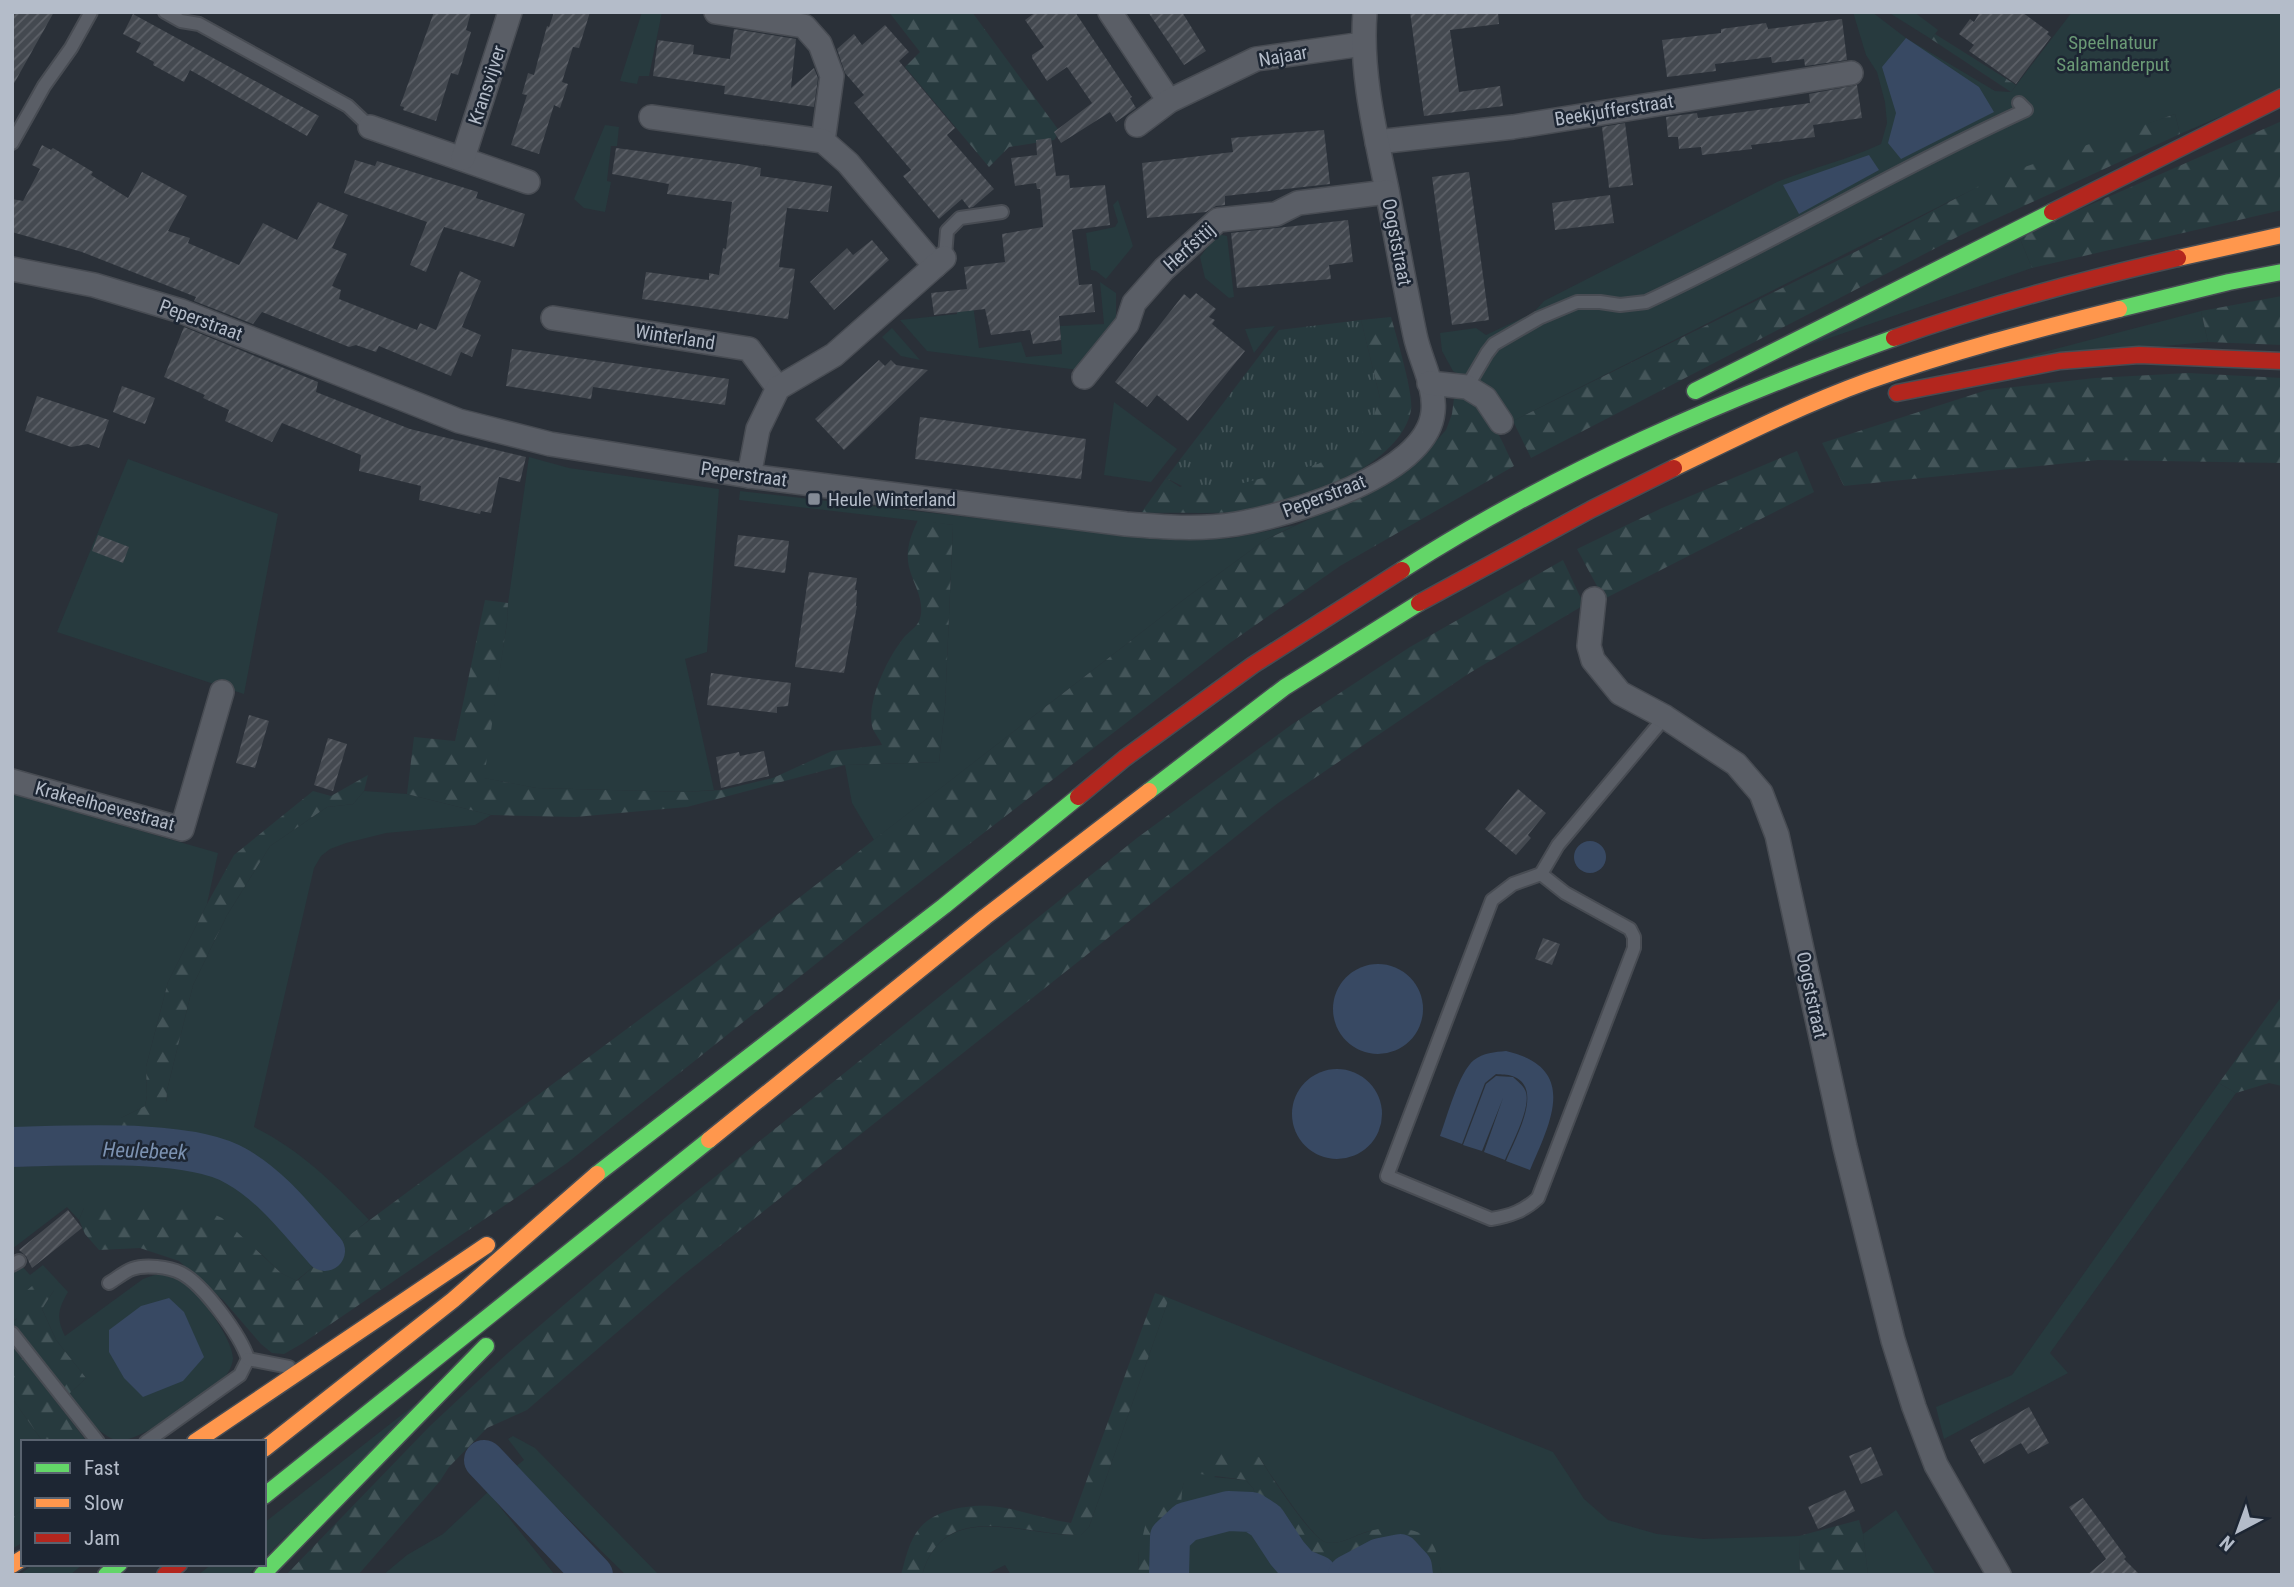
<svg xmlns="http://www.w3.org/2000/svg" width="2294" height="1587" viewBox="0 0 2294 1587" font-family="'Roboto Condensed',sans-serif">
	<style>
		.grass { fill: #273a3e }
		.forest { fill: url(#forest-firs) }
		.park { fill: url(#park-tufts) }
		.water { fill: #384963 }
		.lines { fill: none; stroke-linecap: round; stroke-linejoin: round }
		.river { stroke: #384963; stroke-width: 40 }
		.building { fill: url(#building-hatch) }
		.lane-casing { stroke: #484c53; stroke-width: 16 }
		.street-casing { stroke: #484c53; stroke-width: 26 }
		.fast-casing { stroke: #474c53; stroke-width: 19 }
		.slow-casing { stroke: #474c53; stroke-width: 19 }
		.jam-casing { stroke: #474c53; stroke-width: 19 }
		.lane { stroke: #5a5e66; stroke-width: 12 }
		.street { stroke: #5a5e66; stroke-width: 23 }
		.fast { stroke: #63d668; stroke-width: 16 }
		.slow { stroke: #ff974d; stroke-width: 16 }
		.jam { stroke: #b3261e; stroke-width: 16 }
		.poi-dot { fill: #848b96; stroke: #1d2633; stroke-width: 2.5 }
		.labels { text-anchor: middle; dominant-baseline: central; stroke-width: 5; stroke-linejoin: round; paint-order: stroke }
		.park-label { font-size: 19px; fill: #6b9a76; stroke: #1d2633 }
		.street-label { font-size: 19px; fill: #b4bcc9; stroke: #1d2633 }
		.poi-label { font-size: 19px; fill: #b4bcc9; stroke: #1d2633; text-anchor: start }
		.water-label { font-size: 21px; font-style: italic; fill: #7c92b1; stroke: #1d2633 }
	</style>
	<defs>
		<pattern id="forest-firs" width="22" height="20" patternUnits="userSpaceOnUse" patternTransform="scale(1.75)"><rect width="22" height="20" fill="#273a3e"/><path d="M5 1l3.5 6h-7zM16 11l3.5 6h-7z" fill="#445559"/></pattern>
		<pattern id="park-tufts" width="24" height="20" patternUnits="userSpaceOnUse" patternTransform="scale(1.75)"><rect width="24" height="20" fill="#273a3e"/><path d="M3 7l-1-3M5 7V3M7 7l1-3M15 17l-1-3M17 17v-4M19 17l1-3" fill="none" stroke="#445559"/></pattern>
		<pattern id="building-hatch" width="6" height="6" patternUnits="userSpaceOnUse" patternTransform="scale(1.75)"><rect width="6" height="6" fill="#444950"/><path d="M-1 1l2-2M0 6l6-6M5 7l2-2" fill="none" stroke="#5d6168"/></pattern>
	</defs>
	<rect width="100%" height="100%" fill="#2a3038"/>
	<g class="grass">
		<polygon points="642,12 662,12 649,76 639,76 637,84 620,81"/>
		<path d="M1853,12H1872L1906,38L1995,91L2011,92L2072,12H2282V90L2180,134L2175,114L1976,188L1513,421L1488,390L1453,371L1442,351L1440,333L1476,328L1486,335L1533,313L1544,301L1777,182C1811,168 1848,160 1881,144L1887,123L1885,102L1877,72L1866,55Z"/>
		<polygon points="1888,12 1914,12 1938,30 1931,39"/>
		<polygon points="605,125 619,127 617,146 611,146 607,181 611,182 605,212 584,208 574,199"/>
		<polygon points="1118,200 1133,246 1106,279 1096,271 1091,270 1086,233 1115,227 1118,222 1113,205"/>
		<polygon points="1217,234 1227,236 1234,297 1229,298 1205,278 1200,257"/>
		<polygon points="2019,236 2032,268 1789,352"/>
		<polygon points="1100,282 1116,293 1116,321 1079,370 927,351 900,320 957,314 956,300 972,298 979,348 1021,342 1026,357 1062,354 1060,326 1104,324"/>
		<polygon points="2201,311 2208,342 2013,360"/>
		<polygon points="1275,326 1254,353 1245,329"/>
		<polygon points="892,328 920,360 901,356 882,337"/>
		<polygon points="1114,402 1177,449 1151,482 1104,475"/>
		<polygon points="529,457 569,468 719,489 707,652 685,659 714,790 685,792 536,788 483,778 507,622 508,603"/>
		<polygon points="128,459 278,514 244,694 57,632"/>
		<polygon points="740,491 1144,537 1199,540 1232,538 1296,525 1265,540 1186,598 874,840 852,803 845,765 939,762 945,706 953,525 739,500"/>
		<path d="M364,791L407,794L491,815L475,825L386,833L346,843L330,849L321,856L314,868L254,1127C300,1150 334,1183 369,1220L337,1246C309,1215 281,1180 244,1159C205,1136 156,1139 113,1138C79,1137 46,1136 12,1131V794L218,853L207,904L168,982L146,1067L147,1096L145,1106L121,1118L167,1101V1090L193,985L227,915L270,846L327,807L353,804Z"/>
		<polygon points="2219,1083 2236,1093 2050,1353 2068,1373 1944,1439 1936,1407 2012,1375"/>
		<polygon points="179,1160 219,1172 258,1198 318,1263 296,1281 281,1273 258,1251 84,1208 79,1220 67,1207 12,1249 12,1167"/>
		<path d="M20,1264L30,1275L43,1265L68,1292C58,1309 56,1318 65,1336L143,1279C151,1276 160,1273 169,1274C189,1276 234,1338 233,1359C232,1368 226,1376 221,1383C202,1396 136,1446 116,1440C96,1434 81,1409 69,1394L86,1378L56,1340L42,1309L54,1290L12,1322V1274Z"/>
		<path d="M1169,1298L1553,1452L1584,1499L1608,1520L1657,1534L1703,1539L1799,1536L1800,1575H1442C1434,1541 1425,1527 1388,1530C1381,1530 1373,1530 1366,1532C1353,1536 1340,1546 1325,1542C1311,1537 1269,1472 1259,1457L1214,1477L1246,1480L1253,1488L1259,1503L1207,1508L1166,1522C1188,1503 1176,1506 1184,1482L1139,1552L1138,1575H1011L1005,1565L985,1575H922C944,1497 1024,1537 1081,1535L1089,1527Z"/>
		<polygon points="427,1395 264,1558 264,1523"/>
		<polygon points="12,1398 43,1442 23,1442 23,1510 12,1517"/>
		<polygon points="513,1436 535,1448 659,1575 626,1575 515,1467 524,1460 508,1439"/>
		<polygon points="488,1492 555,1575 383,1575 407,1555 443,1534"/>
		<polygon points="1896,1510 1936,1575 1868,1575 1863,1534"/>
		<path d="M1239,1518C1271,1521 1271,1559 1299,1575H1178C1171,1529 1202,1525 1239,1518Z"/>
		<polygon points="34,1564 83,1564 70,1575 19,1575"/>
		<polygon points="212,1564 258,1564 248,1575 198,1575"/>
		<polygon points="1387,1564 1396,1567 1403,1575 1366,1575"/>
	</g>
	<g class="forest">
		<polygon points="889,12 972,12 1060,132 1054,140 1009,147 989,167 905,67 920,52"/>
		<polygon points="1935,34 2016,85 2011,92 1931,39"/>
		<polygon points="2175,114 2180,134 1961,235 1531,458 1513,421 1861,249 1996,177"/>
		<polygon points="2282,121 2282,210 2032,268 2019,236"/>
		<polygon points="2282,296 2282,345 2208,342 2201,311"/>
		<path d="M1391,317C1396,335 1414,395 1411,410C1401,468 1288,509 1237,512C1205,514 1173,512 1141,513L1166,478L1180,487L1380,398L1361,320Z"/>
		<polygon points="2188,373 2282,378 2282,463 2098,460 1844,486 1822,443 1987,390 2095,378"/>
		<path d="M1459,394C1489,405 1501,440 1514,466L1340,566L1227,645L867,923L567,1163L303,1343L284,1354L272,1353L261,1344L223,1300L179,1261L140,1248L99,1250L85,1234L79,1220L84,1208L103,1205L198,1207L222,1218L281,1273L297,1281L351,1234L706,970L1186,598L1265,540L1350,500L1417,462L1446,430L1452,414L1454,398Z"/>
		<polygon points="1797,451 1814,492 1604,599 1577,549 1662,508"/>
		<path d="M918,520L953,525L945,706L939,762L845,765L687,807L575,817L491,815L407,794L414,737L455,741L485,600L508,603L507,622L484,778L536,788L685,792L722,790L773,778L832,751L882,745C880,739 873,732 872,726C867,701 887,659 902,640C909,630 919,628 921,614C923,597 913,583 909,567C905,550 911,535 918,520Z"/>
		<polygon points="1563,560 1584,605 1468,674 1278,803 682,1276 527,1410 487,1428 449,1467 440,1481 358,1575 286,1575 430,1426 508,1353 680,1205 1137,838 1291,725 1410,647"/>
		<polygon points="368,775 364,791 353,804 327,807 270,846 227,915 193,985 167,1090 166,1114 155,1123 133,1132 122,1126 121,1118 145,1106 147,1096 146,1067 168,982 207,904 234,855 313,791 331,796"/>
		<polygon points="2282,996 2282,1086 2269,1083 2236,1093 2219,1083"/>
		<polygon points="45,1285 54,1290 42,1309 56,1340 86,1378 69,1394 12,1325 12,1322 17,1319 18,1298 32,1286"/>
		<path d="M1155,1293L1169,1298L1089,1527L1081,1535C1023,1536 944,1497 922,1575H901C905,1560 909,1541 919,1529C933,1510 969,1504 990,1506C1017,1508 1044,1519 1071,1523Z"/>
		<polygon points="12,1344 87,1442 43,1442 12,1398"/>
		<path d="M1211,1453L1259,1457C1269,1473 1310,1537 1325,1542C1340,1546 1353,1536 1367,1532C1382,1526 1411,1526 1425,1536C1437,1544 1439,1562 1442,1575H1423L1416,1555L1406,1548L1375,1554L1345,1569H1317L1297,1556L1259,1503L1253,1488L1246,1480L1200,1474L1198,1464L1202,1456Z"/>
		<path d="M1177,1476L1184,1482C1181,1490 1182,1505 1180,1509C1177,1514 1171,1517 1167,1521C1154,1535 1154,1557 1157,1575H1138L1139,1552L1146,1522Z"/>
		<polygon points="23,1510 23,1542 12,1549 12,1517"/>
		<polygon points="1859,1520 1863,1534 1868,1575 1800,1575 1799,1536"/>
	</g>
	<polygon class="park" points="1361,320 1380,398 1373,418 1352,446 1318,464 1227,487 1190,490 1166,478 1279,330"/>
	<g class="water">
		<polygon points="1906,38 1979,87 1994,112 1901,159 1888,143 1896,113 1882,67"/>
		<polygon points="1869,155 1879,170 1799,214 1783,185"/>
		<circle cx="1590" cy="857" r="16"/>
		<circle cx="1378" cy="1009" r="45"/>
		<path d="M1506,1051C1580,1068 1550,1123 1530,1170L1506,1161C1514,1140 1546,1087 1512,1076C1508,1074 1501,1075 1496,1074L1485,1083L1462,1144L1440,1136C1447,1117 1459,1072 1474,1060C1483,1053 1495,1052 1506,1051Z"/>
		<circle cx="1337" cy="1114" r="45"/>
		<path d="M1496,1076L1513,1077C1517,1081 1523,1085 1525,1090C1533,1105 1511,1145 1505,1160L1484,1152L1503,1098L1482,1151L1463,1145L1486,1084Z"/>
		<polygon points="169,1298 184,1312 204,1357 183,1381 143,1397 124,1378 109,1352 109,1330 141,1306"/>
	</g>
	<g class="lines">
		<g class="river">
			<path d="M12,1147C68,1146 189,1138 236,1166C272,1186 298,1221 325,1251"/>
			<polyline points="484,1460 593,1575"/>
			<polyline points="1169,1575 1170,1537 1186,1522 1228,1511 1252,1512 1266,1521 1287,1553 1300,1568 1317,1575"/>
			<polyline points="1348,1575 1380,1558 1400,1554 1412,1567 1413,1575"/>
		</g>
	</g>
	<g class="building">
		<polygon points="12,12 54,12 12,87"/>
		<polygon points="434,12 471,12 466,30 471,32 462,63 458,75 451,73 436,121 403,110 404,107 400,106"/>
		<polygon points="554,12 590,12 579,48 573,47 562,82 568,84 560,108 554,105 539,154 511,145 527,95 522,94 525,84 528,73 534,75 547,26 549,27"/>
		<polygon points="1036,12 1075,12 1132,97 1130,98 1136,108 1116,122 1110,112 1061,143 1054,132 1092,103 1067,67 1047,81 1032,58 1032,55 1044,47 1025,20"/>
		<polygon points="1148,12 1182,12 1206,51 1184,65"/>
		<polygon points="1410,12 1498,12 1499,24 1450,30 1459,92 1500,86 1503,106 1424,116"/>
		<polygon points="1980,12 2022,12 2049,32 2047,34 2051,37 2016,84 1969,51 1974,45 1959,34 1970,19 1974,22"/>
		<polygon points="133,14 319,116 307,136 190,70 184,82 153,65 154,62 136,52 141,43 123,34"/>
		<polygon points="1842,19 1847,60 1805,66 1804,59 1772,63 1771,57 1715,64 1716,71 1667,77 1662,40 1721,33 1721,29 1766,23 1768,29"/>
		<polygon points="885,25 909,52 899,61 955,128 947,135 994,189 973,207 969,208 962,199 939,219 903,176 911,170 854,103 864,95 845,73 837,49 854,34 862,45"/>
		<polygon points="734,29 796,39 791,88 814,68 818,78 814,107 724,94 725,86 653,76 658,40 694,45 693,54 730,59"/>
		<polygon points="1857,85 1862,118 1813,125 1815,137 1751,145 1752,149 1702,155 1701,147 1679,149 1678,137 1668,137 1666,117 1697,113 1698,118 1810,103 1809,94"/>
		<polygon points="1625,123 1633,185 1609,188 1602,127"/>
		<polygon points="1324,130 1330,184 1225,196 1225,205 1216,206 1206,212 1147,218 1142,163 1233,152 1231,138"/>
		<polygon points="1051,138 1056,176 1069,175 1070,188 1105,185 1110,225 1072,230 1079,285 1092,284 1095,312 1059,316 1061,340 1033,344 1030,330 991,335 985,309 934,315 931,293 967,289 964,267 1005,262 1002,234 1043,227 1040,189 1037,189 1036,183 1015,186 1011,158 1037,155 1036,140"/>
		<polygon points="42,145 51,150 53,148 93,172 91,175 128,198 142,172 187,196 168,231 190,238 188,243 239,265 263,223 297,240 318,202 348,215 332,248 347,254 332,286 341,290 339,299 417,330 420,323 436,330 460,271 481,281 462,327 481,335 472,357 461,352 451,376 379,346 376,352 356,345 349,347 262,312 253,324 194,301 196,297 82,252 12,232 12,199 23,201 40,169 32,165"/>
		<polygon points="616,148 739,164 761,168 760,176 832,186 828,212 787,208 779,267 795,269 788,319 642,299 646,272 709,280 709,273 719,275 723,248 726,249 732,202 667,194 669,184 612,174"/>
		<polygon points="355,160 375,166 377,161 478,192 476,198 525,214 514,247 444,227 426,272 410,265 427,222 344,193"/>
		<polygon points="1469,172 1489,320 1452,325 1432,177"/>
		<polygon points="1610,195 1614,223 1555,230 1552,203"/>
		<polygon points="1348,220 1353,262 1329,265 1331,279 1237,288 1231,233"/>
		<polygon points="872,240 889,260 834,310 810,282 847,248 853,255"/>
		<polygon points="1196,293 1216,309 1209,317 1215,320 1212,324 1245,351 1188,421 1157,395 1147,407 1115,382 1184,294 1190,299"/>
		<polygon points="184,327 318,382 316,392 410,429 526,457 520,482 499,477 491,513 481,511 480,514 419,500 421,486 359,471 361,455 282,423 272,442 225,421 229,410 203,398 205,395 164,377"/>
		<polygon points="512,349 729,379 725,405 593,387 591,399 506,386"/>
		<polygon points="879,360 885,366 891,360 896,365 928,370 844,450 815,419"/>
		<polygon points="122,386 155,398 145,424 113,412"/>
		<polygon points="37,396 109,420 99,448 88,444 71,447 25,431"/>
		<polygon points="920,417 1086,439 1081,479 915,459"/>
		<polygon points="98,535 129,547 123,563 92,551"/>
		<polygon points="738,535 789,541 785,573 734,566"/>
		<polygon points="809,572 857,578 855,590 857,590 856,606 857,606 844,673 795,667"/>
		<polygon points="711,673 791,683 788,706 777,707 777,713 707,705"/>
		<polygon points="249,715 269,721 255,768 236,763"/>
		<polygon points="328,738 347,744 333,791 314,785"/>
		<polygon points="764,751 769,776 721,788 716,757 739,752 740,756"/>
		<polygon points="1518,789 1546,813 1528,835 1531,838 1516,855 1485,829"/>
		<polygon points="1543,938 1560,944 1552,965 1535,959"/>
		<polygon points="68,1210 82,1228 32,1268 26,1256 19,1250"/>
		<polygon points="2029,1407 2049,1443 2028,1454 2021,1443 1984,1464 1970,1440"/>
		<polygon points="1871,1447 1883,1475 1861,1484 1849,1456"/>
		<polygon points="1845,1490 1855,1511 1818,1529 1808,1507"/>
		<polygon points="2083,1498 2126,1557 2124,1559 2140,1575 2087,1575 2106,1559 2069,1507"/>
	</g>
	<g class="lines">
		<g class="lane-casing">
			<g id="lane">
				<polyline points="165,12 181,21 199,24 348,106 370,127"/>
				<polyline points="12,143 44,86 71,48 91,12"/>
				<polyline points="945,256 947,231 960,218 1002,212"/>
				<path d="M1467,387L1487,353L1494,344L1539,318L1577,302H1600L1620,305L1646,302C1775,242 1897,169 2026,110L2019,103"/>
				<path d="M1541,874L1565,893L1630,929L1634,937V948L1538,1198C1524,1211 1510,1216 1491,1219L1387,1176L1492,900L1513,884L1541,874L1558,845L1665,717"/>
				<polyline points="12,1265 19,1261"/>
				<path d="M109,1283C116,1279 124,1272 132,1269C145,1264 169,1267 181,1273C203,1284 241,1336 248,1359L240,1375L146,1442"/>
				<polyline points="12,1333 98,1442"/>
				<polyline points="248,1359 289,1367"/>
			</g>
		</g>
		<g class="street-casing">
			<g id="street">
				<polyline points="716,12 804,26 820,44 832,76 823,141"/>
				<polyline points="1110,12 1169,101"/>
				<polyline points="651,117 823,141 848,163 935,266"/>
				<polyline points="1137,125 1169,101 1256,59 1363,44"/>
				<polyline points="370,127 528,182"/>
				<polyline points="1377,142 1513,127 1851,73"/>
				<polyline points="463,158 510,12"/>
				<path d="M12,269L94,285L181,311L459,421L550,444L749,476L1126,524C1162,527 1200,530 1236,524C1289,515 1427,475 1433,412C1436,386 1420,360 1415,335C1405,287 1396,238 1387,190C1375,132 1360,71 1365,12"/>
				<polyline points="553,318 749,349 778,388"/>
				<polyline points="1084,377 1127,324 1134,303 1164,269 1218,220 1276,214 1298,203 1387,192"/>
				<polyline points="1429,383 1467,387 1485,398 1501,422"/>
				<polyline points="749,476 758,429 778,388 834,355 944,258"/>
				<polyline points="1594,599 1589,646 1593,660 1620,693 1665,717 1736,764 1761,793 1777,835 1845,1147 1893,1340 1914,1407 1936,1465 1999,1575"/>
				<polyline points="12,781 182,829 222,692"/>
			</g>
		</g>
		<g class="fast-casing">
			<g id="fast">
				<polyline points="2119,309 2229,282 2282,272"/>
				<polyline points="1695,391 2052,212"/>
				<path d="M1402,570C1555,472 1724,399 1894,338"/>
				<polyline points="1149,791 1285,687 1419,603"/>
				<polyline points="597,1174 944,906 1078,797"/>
				<polyline points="264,1496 709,1140"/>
				<polyline points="106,1575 119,1564"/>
				<polyline points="262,1575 486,1346"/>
			</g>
		</g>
		<g class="slow-casing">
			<g id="slow">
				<polyline points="2178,258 2282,235"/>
				<path d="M1674,468C1738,437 1802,405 1868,381C1950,352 2034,330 2119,309"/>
				<polyline points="709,1140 985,917 1149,791"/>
				<polyline points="195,1442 487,1245"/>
				<polyline points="264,1449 453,1300 597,1174"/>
				<polyline points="12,1565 23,1558"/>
			</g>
		</g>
		<g class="jam-casing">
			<g id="jam">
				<polyline points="2052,212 2282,97"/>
				<path d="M1894,338C1987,305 2082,280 2178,258"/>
				<polyline points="1897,393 2060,361 2139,355 2282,361"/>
				<polyline points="1419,603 1592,509 1674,468"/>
				<polyline points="1078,797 1125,758 1253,665 1402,570"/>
				<polyline points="165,1575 179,1564"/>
			</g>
		</g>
		<use href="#lane" class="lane"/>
		<use href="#street" class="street"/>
		<use href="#fast" class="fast"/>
		<use href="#slow" class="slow"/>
		<use href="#jam" class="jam"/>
	</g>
	<rect class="poi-dot" x="807" y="492" width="14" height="14" rx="3.5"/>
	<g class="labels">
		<g class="park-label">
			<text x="2113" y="42">Speelnatuur<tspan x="2113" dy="22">Salamanderput</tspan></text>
		</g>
		<g class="street-label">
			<text transform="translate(1283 56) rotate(-10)">Najaar</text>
			<text transform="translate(487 85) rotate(-72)">Kransvijver</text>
			<text transform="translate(1614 110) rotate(-9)">Beekjufferstraat</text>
			<text transform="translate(1397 242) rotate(79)">Oogststraat</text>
			<text transform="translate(1189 247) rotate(-42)">Herfsttij</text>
			<text transform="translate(201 320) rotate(20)">Peperstraat</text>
			<text transform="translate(675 337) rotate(9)">Winterland</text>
			<text transform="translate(744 474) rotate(8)">Peperstraat</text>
			<text transform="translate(1324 496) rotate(-21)">Peperstraat</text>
			<text transform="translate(105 806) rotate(15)">Krakeelhoevestraat</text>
			<text transform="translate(1812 995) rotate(78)">Oogststraat</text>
		</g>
		<g class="poi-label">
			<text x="828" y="499">Heule Winterland</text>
		</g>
		<g class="water-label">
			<text transform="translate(145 1151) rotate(2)">Heulebeek</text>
		</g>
	</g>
	<rect width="2294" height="1587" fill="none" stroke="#b4bcc9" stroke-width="28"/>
	<rect x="21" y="1440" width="245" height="126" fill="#1d2633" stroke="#59626f" stroke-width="2"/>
	<rect x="35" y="1463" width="35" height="10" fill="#63d668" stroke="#59626f" stroke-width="2"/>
	<text x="84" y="1475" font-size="21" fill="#b4bcc9">Fast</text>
	<rect x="35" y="1498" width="35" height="10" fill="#ff974d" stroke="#59626f" stroke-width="2"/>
	<text x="84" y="1510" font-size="21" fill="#b4bcc9">Slow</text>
	<rect x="35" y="1533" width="35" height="10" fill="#b3261e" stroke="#59626f" stroke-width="2"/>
	<text x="84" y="1545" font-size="21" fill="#b4bcc9">Jam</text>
	<g transform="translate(2238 1531) rotate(221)" stroke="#1d2633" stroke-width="5" paint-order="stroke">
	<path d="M0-5L12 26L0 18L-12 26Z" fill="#b4bcc9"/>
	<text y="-10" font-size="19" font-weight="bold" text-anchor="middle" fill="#b4bcc9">N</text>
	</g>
</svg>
